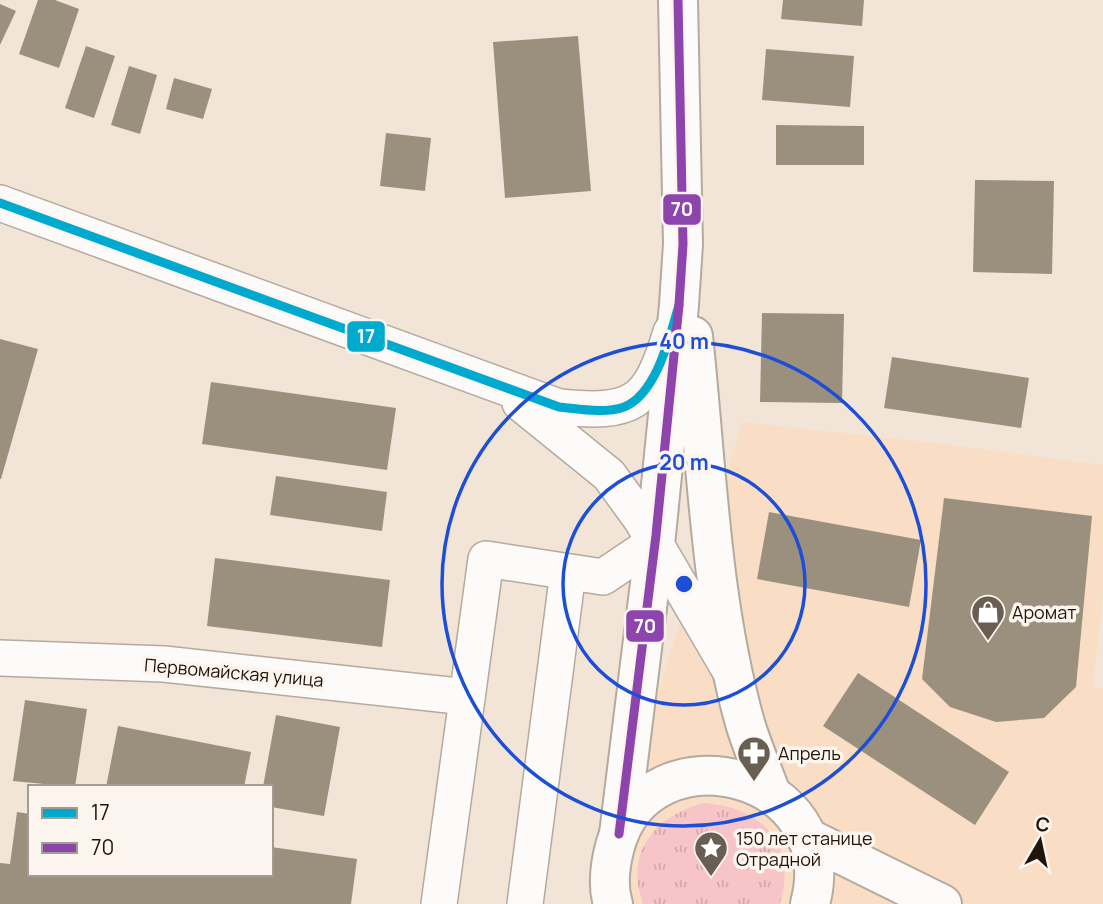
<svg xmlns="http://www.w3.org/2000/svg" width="1103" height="904" viewBox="0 0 1103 904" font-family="Manrope,sans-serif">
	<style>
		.built { fill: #f9dec5 }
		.grass { fill: url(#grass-tufts) }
		.building { fill: #9b907e }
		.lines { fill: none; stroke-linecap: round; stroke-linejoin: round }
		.minor-casing { stroke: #b4aa9e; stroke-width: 38 }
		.tertiary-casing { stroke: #b4aa9e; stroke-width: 42 }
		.minor { stroke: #fdfbf9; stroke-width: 35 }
		.tertiary { stroke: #fdfbf9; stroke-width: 38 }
		.bus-1-casing { stroke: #fcf5ef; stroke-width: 14 }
		.bus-2-casing { stroke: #fcf5ef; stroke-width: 14 }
		.bus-1 { stroke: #00a9ce; stroke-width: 9 }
		.bus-2 { stroke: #8e44ad; stroke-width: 9 }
		.ring { fill: none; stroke: #1d4ed8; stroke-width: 3.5 }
		.labels { text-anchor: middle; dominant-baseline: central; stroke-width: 7; stroke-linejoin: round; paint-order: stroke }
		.poi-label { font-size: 18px; fill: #1f150a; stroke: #fcf5ef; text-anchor: start }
		.street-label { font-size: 18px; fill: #1f150a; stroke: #fcf5ef }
		.centre { fill: #1d4ed8; stroke: #fcf5ef; stroke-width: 3.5 }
		.ring-label { font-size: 21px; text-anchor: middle; font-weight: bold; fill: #1d4ed8; stroke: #fcf5ef; stroke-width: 7; stroke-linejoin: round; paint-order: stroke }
		.line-badge { stroke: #fcf5ef; stroke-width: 2.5 }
		.badge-label { font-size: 19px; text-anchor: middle; font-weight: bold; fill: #fff }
	</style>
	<defs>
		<pattern id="grass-tufts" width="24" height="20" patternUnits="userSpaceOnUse" patternTransform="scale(1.75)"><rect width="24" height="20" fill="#f7c4c7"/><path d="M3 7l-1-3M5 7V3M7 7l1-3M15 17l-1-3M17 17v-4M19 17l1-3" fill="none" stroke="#d3a8aa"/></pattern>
	</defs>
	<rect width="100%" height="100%" fill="#f2e5d8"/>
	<polygon class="built" points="742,422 937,443 1103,465 1103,593 1093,688 1103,689 1103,904 593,904"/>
	<path class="grass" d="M704,803C761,807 798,844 780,904H643C624,852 655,816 704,803Z"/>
	<g class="building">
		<polygon points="38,0 55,0 79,9 59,68 19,54"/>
		<polygon points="783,0 864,0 862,26 781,19"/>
		<polygon points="0,4 16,11 0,45"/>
		<polygon points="578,36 591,191 505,198 493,42"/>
		<polygon points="86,46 115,56 94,118 65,108"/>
		<polygon points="766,49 854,56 850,107 762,100"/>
		<polygon points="129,66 157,75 140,134 111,125"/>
		<polygon points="174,78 212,89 203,119 166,109"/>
		<polygon points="776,125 864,126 864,165 776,165"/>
		<polygon points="386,133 431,138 425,191 380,186"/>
		<polygon points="975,180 1054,181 1052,274 973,272"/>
		<polygon points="762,313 844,314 842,403 760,402"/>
		<polygon points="0,339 38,349 1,479 0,479"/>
		<polygon points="892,357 1029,378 1021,428 884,408"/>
		<polygon points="211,382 396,408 387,470 202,444"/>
		<polygon points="276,476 387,492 382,531 270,515"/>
		<polygon points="944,498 1092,516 1076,687 1044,718 996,722 950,707 922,679"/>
		<polygon points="769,512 921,540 909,607 757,579"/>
		<polygon points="215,558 390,580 382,647 207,626"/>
		<polygon points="858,673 1009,772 975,825 823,726"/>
		<polygon points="25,700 87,709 75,787 13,781"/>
		<polygon points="276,715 340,727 324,816 271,807 271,787 263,787"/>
		<polygon points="118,726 251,752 244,787 106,787"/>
		<polygon points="17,812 30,814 30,874 271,874 271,847 357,859 351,904 0,904 0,863 10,864"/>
	</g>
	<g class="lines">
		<g class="minor-casing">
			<g id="minor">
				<path d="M0,203L559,407C633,414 649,405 671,332"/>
				<polyline points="520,403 609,475 641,519 729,669"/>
				<polyline points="0,658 164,664 467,697"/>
				<polyline points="439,904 486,559 603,577 655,542"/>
				<polyline points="525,904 568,572"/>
			</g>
		</g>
		<g class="tertiary-casing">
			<g id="tertiary">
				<path d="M693,336C707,466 710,598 745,723C752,747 763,771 771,794"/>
				<polyline points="619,834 656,535 679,305 683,244 678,0"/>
				<polyline points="806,837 942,904"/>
				<path d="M613,904C607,885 610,865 615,846C649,724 845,772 810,904"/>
			</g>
		</g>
		<use href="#minor" class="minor"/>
		<use href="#tertiary" class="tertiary"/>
		<g class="bus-1-casing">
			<path id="bus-1" d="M0,203L559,407C580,409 604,414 624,407C657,394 670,335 679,305"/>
		</g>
		<g class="bus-2-casing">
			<polyline id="bus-2" points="619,834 656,535 679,305 683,244 678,0"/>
		</g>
		<use href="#bus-1" class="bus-1"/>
		<use href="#bus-2" class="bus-2"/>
	</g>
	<g class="ring">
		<circle cx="684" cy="584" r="121"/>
		<circle cx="684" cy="584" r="242"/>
	</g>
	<defs>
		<g id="shop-pin" transform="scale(1.75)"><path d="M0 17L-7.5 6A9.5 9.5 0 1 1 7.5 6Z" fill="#695e52" stroke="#fcf5ef"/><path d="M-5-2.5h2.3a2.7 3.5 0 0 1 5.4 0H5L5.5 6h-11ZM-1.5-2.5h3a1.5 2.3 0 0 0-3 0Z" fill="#fff"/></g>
		<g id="pharmacy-pin" transform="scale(1.75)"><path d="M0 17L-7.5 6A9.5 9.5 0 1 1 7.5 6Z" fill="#695e52" stroke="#fcf5ef"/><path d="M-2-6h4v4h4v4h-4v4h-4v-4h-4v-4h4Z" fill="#fff"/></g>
		<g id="sight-pin" transform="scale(1.75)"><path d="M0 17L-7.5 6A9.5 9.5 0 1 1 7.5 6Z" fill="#695e52" stroke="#fcf5ef"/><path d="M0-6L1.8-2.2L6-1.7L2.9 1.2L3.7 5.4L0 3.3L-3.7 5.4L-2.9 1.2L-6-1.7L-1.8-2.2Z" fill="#fff"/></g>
	</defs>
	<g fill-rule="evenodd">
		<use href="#shop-pin" x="988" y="612"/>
		<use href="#pharmacy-pin" x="754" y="753"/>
		<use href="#sight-pin" x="711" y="848"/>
	</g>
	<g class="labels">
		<g class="poi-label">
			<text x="1012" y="612">Аромат</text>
			<text x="778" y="753">Апрель</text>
			<text x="736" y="838">150 лет станице<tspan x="736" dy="21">Отрадной</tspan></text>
		</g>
		<g class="street-label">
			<text transform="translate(234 672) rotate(5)">Первомайская улица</text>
		</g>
	</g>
	<circle cx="684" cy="584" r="10" class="centre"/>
	<g class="ring-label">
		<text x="684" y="349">40 m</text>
		<text x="684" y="470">20 m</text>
	</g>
	<g class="line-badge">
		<rect x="662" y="193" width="40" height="33" rx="7" fill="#8e44ad"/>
		<rect x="346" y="320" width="40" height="33" rx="7" fill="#00a9ce"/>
		<rect x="625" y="609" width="40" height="34" rx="7" fill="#8e44ad"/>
	</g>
	<g class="badge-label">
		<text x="682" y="216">70</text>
		<text x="366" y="343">17</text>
		<text x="645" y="633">70</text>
	</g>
	<rect x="28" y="785" width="245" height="91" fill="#fcf5ef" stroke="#a49b93" stroke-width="2"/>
	<rect x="42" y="808" width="35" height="10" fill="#00a9ce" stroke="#a49b93" stroke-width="2"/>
	<text x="91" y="820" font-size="21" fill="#1f150a">17</text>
	<rect x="42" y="843" width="35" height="10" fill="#8e44ad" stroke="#a49b93" stroke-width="2"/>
	<text x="91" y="855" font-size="21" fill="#1f150a">70</text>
	<g transform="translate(1040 841) rotate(9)" stroke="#fcf5ef" stroke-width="5" paint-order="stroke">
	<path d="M0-5L12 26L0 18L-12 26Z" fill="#1f150a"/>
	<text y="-10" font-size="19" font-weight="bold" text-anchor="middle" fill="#1f150a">С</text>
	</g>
</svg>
